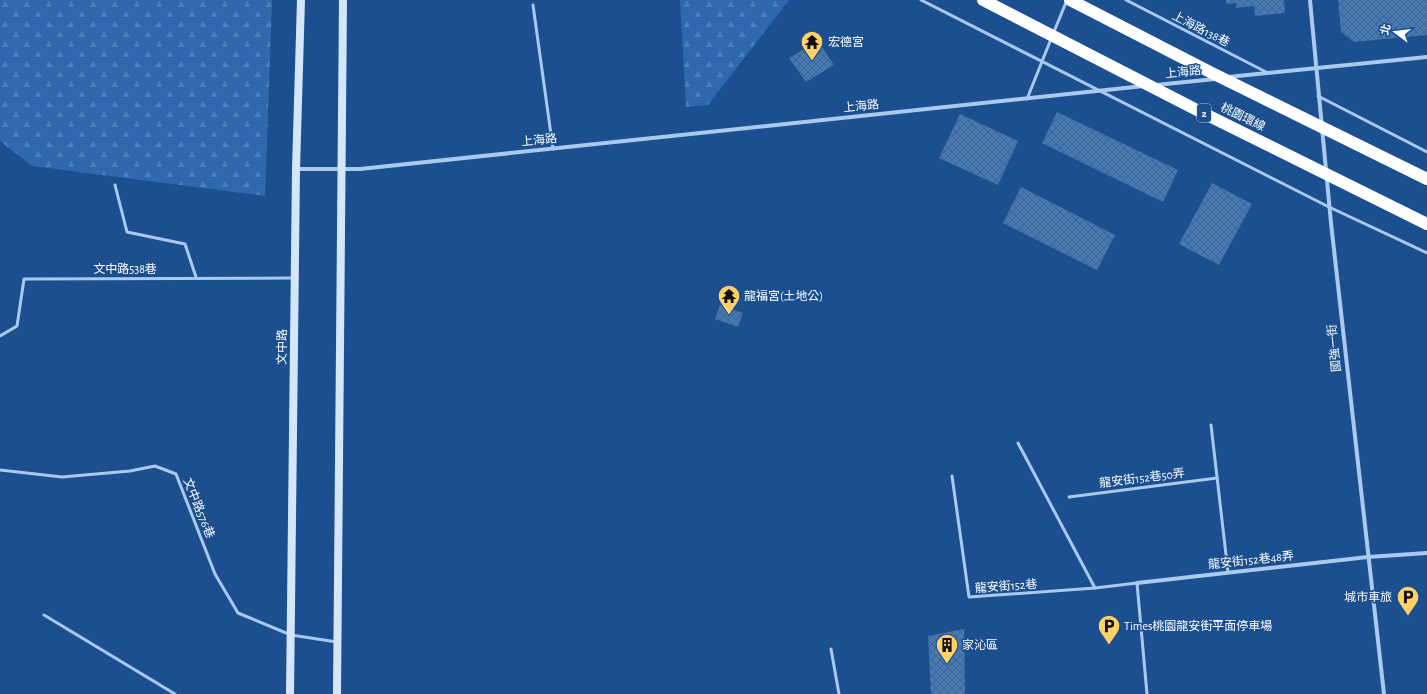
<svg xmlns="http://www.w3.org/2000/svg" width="1427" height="694" viewBox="0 0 1427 694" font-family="'Alegreya Sans','Noto Sans TC',sans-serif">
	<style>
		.forest { fill: url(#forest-firs) }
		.building { fill: url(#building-cross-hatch) }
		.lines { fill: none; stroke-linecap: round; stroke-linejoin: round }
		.lane { stroke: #a9c9ee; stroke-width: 3 }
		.street { stroke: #a9c9ee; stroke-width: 4 }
		.secondary { stroke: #d6e6fa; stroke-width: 8 }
		.highway-bridge { stroke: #fff; stroke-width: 12 }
		.labels { text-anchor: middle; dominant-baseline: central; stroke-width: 3; stroke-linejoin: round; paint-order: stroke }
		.shield { fill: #1b4f8f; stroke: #bbcadd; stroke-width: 1 }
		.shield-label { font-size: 11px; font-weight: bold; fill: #fff }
		.street-label { font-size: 12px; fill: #fff; stroke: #1b4f8f }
		.poi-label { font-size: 12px; fill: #fff; stroke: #1b4f8f; text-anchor: start }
	</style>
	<defs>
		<pattern id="forest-firs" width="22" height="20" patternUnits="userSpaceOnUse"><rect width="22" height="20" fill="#2e69ad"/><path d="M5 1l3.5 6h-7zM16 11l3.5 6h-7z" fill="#4d80b9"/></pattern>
		<pattern id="building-cross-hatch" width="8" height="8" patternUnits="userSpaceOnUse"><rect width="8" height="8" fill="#4478b7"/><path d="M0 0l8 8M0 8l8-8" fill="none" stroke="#486282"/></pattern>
	</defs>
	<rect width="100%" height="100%" fill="#1b4f8f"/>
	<g class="forest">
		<polygon points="0,0 272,0 265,196 32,166 0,141"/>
		<polygon points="680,0 789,0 708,105 686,107"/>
	</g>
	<g class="building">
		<polygon points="1226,0 1284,0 1285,13 1255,16 1254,6 1236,8 1236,3 1226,4"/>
		<polygon points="1338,0 1427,0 1427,35 1354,42 1341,32"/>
		<polygon points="818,41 834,65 806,82 789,58"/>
		<polygon points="1057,112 1178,170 1163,202 1042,143"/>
		<polygon points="960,114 1018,141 998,185 939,158"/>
		<polygon points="1212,183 1252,204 1219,265 1179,244"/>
		<polygon points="1021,187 1115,235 1097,270 1003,223"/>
		<polygon points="720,305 743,313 738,327 715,319"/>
		<polygon points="964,629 965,694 931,694 928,636"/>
	</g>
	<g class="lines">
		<g class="lane">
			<polyline points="921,0 1329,207 1427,253"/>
			<polyline points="1126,0 1268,73"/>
			<polyline points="533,5 553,149"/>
			<polyline points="1053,34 1067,0"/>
			<polyline points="1318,96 1427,152"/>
			<polyline points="1027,99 1051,39"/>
			<polyline points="115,185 127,232 185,244 196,277"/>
			<polyline points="0,336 17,326 24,279 293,278"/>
			<polyline points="1211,425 1228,572"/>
			<polyline points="1018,443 1095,588"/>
			<polyline points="0,470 62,477 130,471 155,466 176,474 215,574 238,613 291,635 337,642"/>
			<polyline points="952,476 969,597 1095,588 1137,583 1147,694"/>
			<polyline points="1069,497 1217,478"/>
			<polyline points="44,615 175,694"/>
			<polyline points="831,649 839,694"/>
		</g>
		<g class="street">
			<polyline points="1310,0 1331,223 1384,694"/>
			<polyline points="1228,77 1427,57"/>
			<polyline points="1156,85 1215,79"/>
			<polyline points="296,169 360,169 1144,86"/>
			<polyline points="1137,583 1368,557 1427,553"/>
		</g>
		<g class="secondary">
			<polyline points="290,694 296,169 301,0"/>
			<polyline points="337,694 343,0"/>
		</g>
		<g class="highway-bridge">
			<polyline points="983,0 1195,109 1427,224"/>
			<polyline points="1070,0 1212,73 1427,179"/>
		</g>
	</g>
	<defs>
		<g id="temple-pin" transform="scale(1.15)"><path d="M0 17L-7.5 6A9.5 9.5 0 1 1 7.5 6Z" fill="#ffd166" stroke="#1b4f8f"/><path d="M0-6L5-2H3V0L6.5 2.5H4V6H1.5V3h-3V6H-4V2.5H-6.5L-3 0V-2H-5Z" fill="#111"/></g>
		<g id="parking-pin" transform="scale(1.15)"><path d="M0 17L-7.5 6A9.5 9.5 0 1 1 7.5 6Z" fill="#ffd166" stroke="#1b4f8f"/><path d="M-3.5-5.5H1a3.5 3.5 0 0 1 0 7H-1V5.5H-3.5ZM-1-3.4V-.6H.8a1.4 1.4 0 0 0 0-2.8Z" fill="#111"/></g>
		<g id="building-pin" transform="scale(1.15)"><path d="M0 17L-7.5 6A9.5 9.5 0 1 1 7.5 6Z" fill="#ffd166" stroke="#1b4f8f"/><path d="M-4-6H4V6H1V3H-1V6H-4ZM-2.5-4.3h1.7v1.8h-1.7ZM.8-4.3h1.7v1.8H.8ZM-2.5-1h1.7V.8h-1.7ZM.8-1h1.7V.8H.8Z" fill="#111"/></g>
	</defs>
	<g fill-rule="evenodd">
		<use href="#temple-pin" x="812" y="42"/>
		<use href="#temple-pin" x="729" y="296"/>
		<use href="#parking-pin" x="1408" y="597"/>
		<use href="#parking-pin" x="1109" y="626"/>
		<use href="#building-pin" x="947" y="645"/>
	</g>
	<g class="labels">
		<rect class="shield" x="1197" y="104" width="14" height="18" rx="3"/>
		<g class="shield-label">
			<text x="1204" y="113">2</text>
		</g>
		<g class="street-label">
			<text transform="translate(1201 29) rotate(27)">上海路138巷</text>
			<text transform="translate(1183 72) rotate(-6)">上海路</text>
			<text transform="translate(861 106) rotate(-6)">上海路</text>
			<text transform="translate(1243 117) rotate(26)">桃園環線</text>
			<text transform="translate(539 140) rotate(-6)">上海路</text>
			<text x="125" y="269">文中路538巷</text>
			<text transform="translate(282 347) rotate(-89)">文中路</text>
			<text transform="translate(1334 348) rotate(-96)">國強一街</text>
			<text transform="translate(1142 478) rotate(-7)">龍安街152巷50弄</text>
			<text transform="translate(199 508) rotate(68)">文中路576巷</text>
			<text transform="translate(1251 560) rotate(-6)">龍安街152巷48弄</text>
			<text transform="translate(1006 586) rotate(-4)">龍安街152巷</text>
		</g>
		<g class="poi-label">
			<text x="828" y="42">宏德宮</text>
			<text x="744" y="296">龍福宮(土地公)</text>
			<text x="1392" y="597" text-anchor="end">城市車旅</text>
			<text x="1124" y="626">Times桃園龍安街平面停車場</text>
			<text x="962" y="645">家沁區</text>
		</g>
	</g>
	<g transform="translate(1395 32) rotate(285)" stroke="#1b4f8f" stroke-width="3" paint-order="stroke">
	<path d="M0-3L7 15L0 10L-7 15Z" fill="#ffffff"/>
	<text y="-6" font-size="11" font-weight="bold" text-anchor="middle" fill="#ffffff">北</text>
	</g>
</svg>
